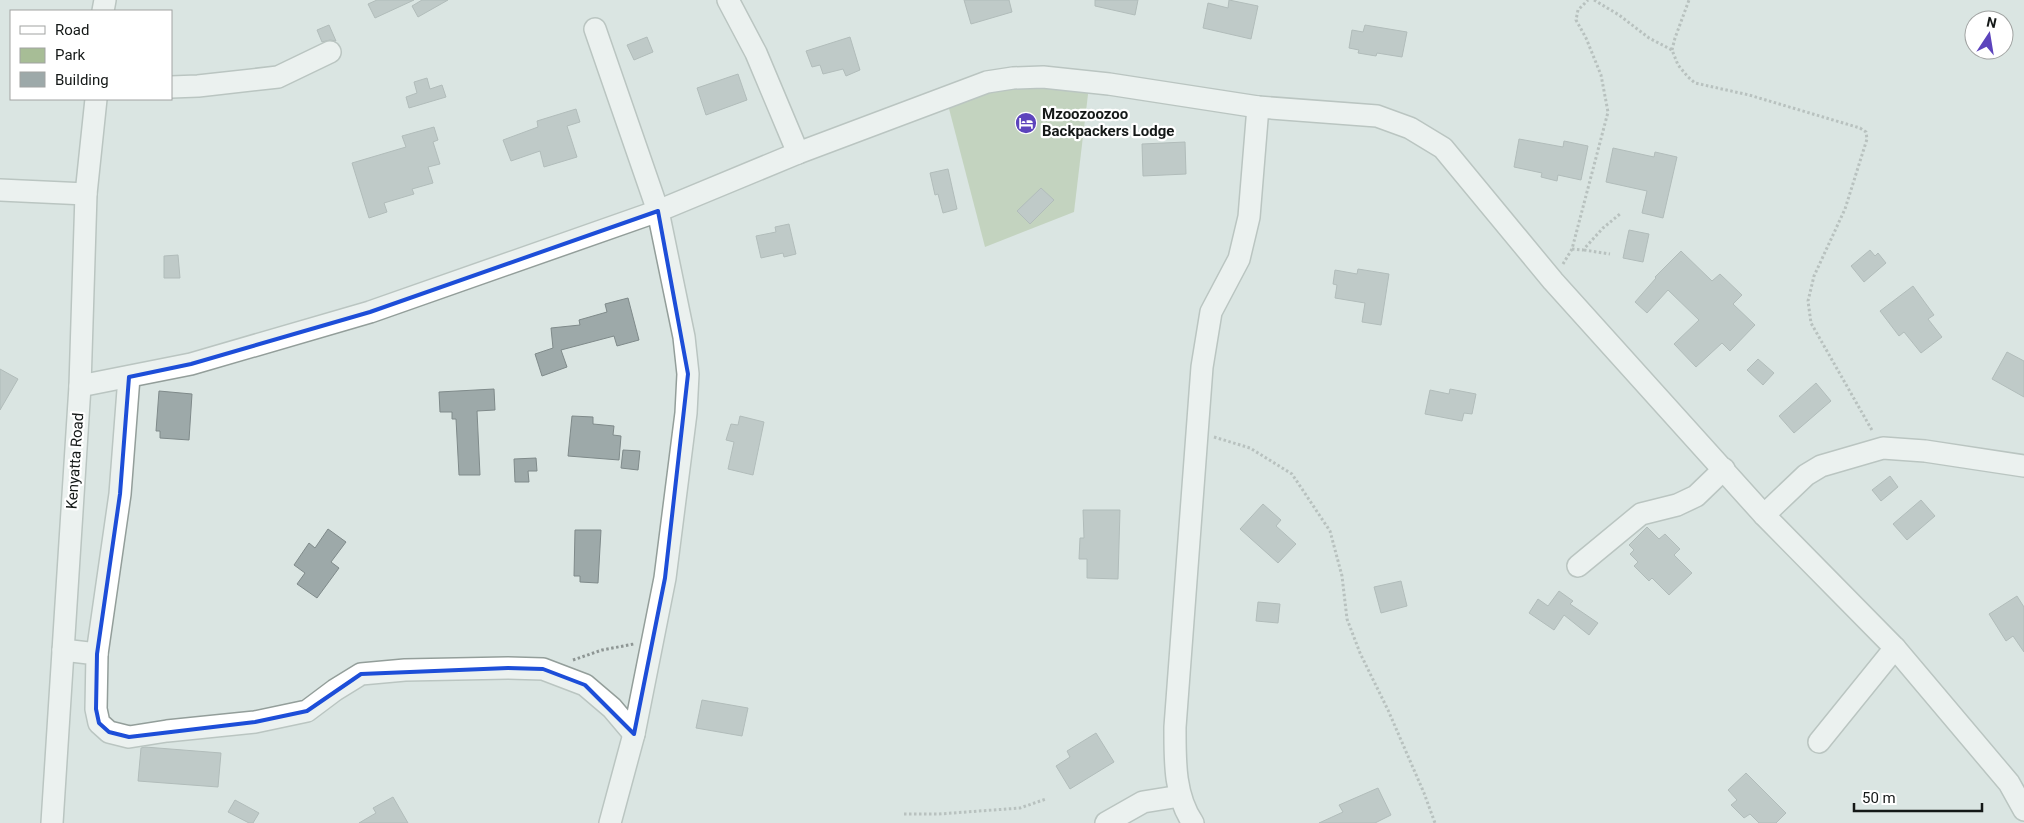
<svg xmlns="http://www.w3.org/2000/svg" width="2024" height="823" viewBox="0 0 2024 823" font-family="Roboto,sans-serif">
	<style>
		.green { fill: #a7bd96 }
		.building { fill: #9da9a9; stroke: #7f8a8a }
		.lines { fill: none; stroke-linecap: round; stroke-linejoin: round }
		.minor-casing { stroke: #939e9a; stroke-width: 24 }
		.path { stroke: #8e9694; stroke-width: 3; stroke-dasharray: 2.5 2.5; stroke-linecap: butt }
		.minor { stroke: #fff; stroke-width: 21 }
		.marked { fill: none; stroke: #1d4ed8; stroke-width: 4; stroke-linejoin: round }
		.labels { text-anchor: middle; dominant-baseline: central; stroke-width: 4.5; stroke-linejoin: round; paint-order: stroke }
		.poi-label { font-size: 15px; font-weight: bold; fill: #141817; stroke: #fff; text-anchor: start }
		.street-label { font-size: 15px; fill: #141817; stroke: #fff }
	</style>
	<rect width="100%" height="100%" fill="#dae5e2"/>
	<polygon class="green" points="1089,86 1074,212 985,247 947,101 981,87"/>
	<g class="building">
		<polygon points="377,0 414,0 375,18 368,4"/>
		<polygon points="422,0 448,0 418,17 412,6"/>
		<polygon points="964,0 1009,0 1012,12 971,24"/>
		<polygon points="1095,0 1138,0 1135,15 1095,6"/>
		<polygon points="1229,0 1258,6 1251,39 1203,28 1208,3 1228,8"/>
		<polygon points="329,25 336,41 330,40 322,42 317,30"/>
		<polygon points="1365,25 1407,32 1402,57 1377,53 1376,56 1358,53 1359,50 1349,48 1352,30 1363,32"/>
		<polygon points="647,37 653,52 634,60 627,45"/>
		<polygon points="850,37 860,70 846,76 843,69 823,74 820,65 812,67 806,51"/>
		<polygon points="738,74 747,100 706,115 697,88"/>
		<polygon points="427,78 430,89 442,85 446,97 409,108 406,97 417,93 414,82"/>
		<polygon points="576,109 580,122 567,126 577,157 544,167 540,151 511,161 503,140 538,127 537,121"/>
		<polygon points="434,127 438,140 433,142 440,164 428,167 433,183 412,189 414,194 384,203 387,212 369,218 352,163 406,147 402,136"/>
		<polygon points="1519,139 1563,147 1564,141 1588,146 1581,180 1558,175 1557,181 1541,177 1542,173 1514,167"/>
		<polygon points="1185,142 1186,174 1143,176 1142,144"/>
		<polygon points="1613,148 1654,157 1655,152 1677,157 1663,218 1642,213 1647,191 1606,182"/>
		<polygon points="948,169 957,209 943,213 938,194 935,195 930,173"/>
		<polygon points="1041,188 1054,200 1030,224 1017,211"/>
		<polygon points="789,224 796,254 784,257 783,253 761,258 756,236 776,232 775,227"/>
		<polygon points="1629,230 1649,234 1643,262 1623,258"/>
		<polygon points="1870,250 1875,256 1878,253 1886,263 1864,282 1851,266"/>
		<polygon points="1681,251 1712,281 1720,274 1742,295 1733,304 1755,325 1730,351 1722,343 1696,367 1674,344 1699,320 1668,290 1647,313 1635,302 1656,278 1655,277"/>
		<polygon points="178,255 180,278 164,278 164,256"/>
		<polygon points="1358,269 1389,274 1381,325 1362,322 1365,303 1335,298 1337,285 1333,284 1335,270 1357,274"/>
		<polygon points="1913,286 1934,315 1928,319 1942,337 1921,353 1904,332 1899,336 1880,311"/>
		<polygon points="628,298 639,340 617,346 614,336 561,350 567,367 542,376 535,354 553,348 551,328 580,325 579,320 607,312 605,304"/>
		<polygon points="2007,352 2024,361 2024,397 1992,379"/>
		<polygon points="1758,359 1774,373 1763,385 1747,370"/>
		<polygon points="0,369 18,379 0,410"/>
		<polygon points="1816,383 1831,401 1794,433 1779,416"/>
		<polygon points="494,389 495,410 477,411 480,475 459,475 456,419 452,419 452,412 440,412 439,392"/>
		<polygon points="1450,389 1476,394 1472,414 1464,413 1462,421 1425,414 1430,390 1449,394"/>
		<polygon points="159,391 192,394 189,440 160,438 160,431 156,431"/>
		<polygon points="572,416 593,417 593,424 614,426 613,435 621,436 619,460 568,456"/>
		<polygon points="740,416 764,422 753,475 728,469 734,442 726,440 731,424 738,425"/>
		<polygon points="623,450 640,451 638,470 621,468"/>
		<polygon points="536,458 537,471 528,471 529,482 515,482 514,459"/>
		<polygon points="1890,476 1898,487 1881,501 1872,490"/>
		<polygon points="1921,500 1935,516 1907,540 1893,524"/>
		<polygon points="1263,504 1281,520 1276,526 1296,544 1278,563 1240,529"/>
		<polygon points="1083,510 1120,510 1118,579 1087,578 1087,559 1079,559 1080,538 1084,538"/>
		<polygon points="1647,527 1659,539 1665,534 1680,549 1674,555 1692,573 1669,595 1652,578 1649,581 1634,566 1638,562 1630,554 1634,550 1629,545"/>
		<polygon points="328,529 346,542 331,562 339,568 317,598 297,584 305,573 294,565 309,543 315,548"/>
		<polygon points="575,530 601,530 598,583 580,582 580,576 574,576"/>
		<polygon points="1401,581 1407,606 1381,613 1374,587"/>
		<polygon points="1559,591 1573,601 1570,604 1598,623 1589,635 1564,615 1554,630 1529,613 1538,599 1548,606"/>
		<polygon points="2017,596 2024,607 2024,652 2013,636 2006,641 1989,614"/>
		<polygon points="1258,602 1280,604 1278,623 1256,621"/>
		<polygon points="702,700 748,708 742,736 696,728"/>
		<polygon points="1096,733 1114,762 1070,789 1056,766 1070,757 1067,751"/>
		<polygon points="145,747 221,753 218,787 138,781 141,748"/>
		<polygon points="1746,773 1786,813 1776,823 1759,823 1750,814 1744,818 1731,805 1737,800 1728,790"/>
		<polygon points="1378,788 1391,815 1375,823 1319,823 1343,812 1339,805"/>
		<polygon points="393,797 408,823 359,823 376,813 373,808"/>
		<polygon points="235,800 259,813 253,823 249,823 228,812"/>
	</g>
	<g class="lines">
		<g class="minor-casing">
			<g id="minor">
				<polyline points="728,0 756,53 798,153"/>
				<polyline points="103,11 105,0"/>
				<polyline points="595,29 658,211 684,337 688,374 686,413 665,578 634,734 610,823"/>
				<polyline points="171,87 198,86 278,77 330,52"/>
				<polyline points="0,190 86,194"/>
				<polyline points="80,386 191,364 370,312 658,211 798,153 987,82 1013,78 1043,77 1109,84 1258,107 1377,116 1410,128 1443,148 1553,281 1764,515 1895,648 2009,783 2024,810"/>
				<polyline points="1764,515 1806,475 1821,466 1883,448 1925,451 2024,466"/>
				<polyline points="1578,566 1641,514 1677,505 1696,496 1724,469"/>
				<polyline points="63,650 97,654 96,709 99,723 109,732 129,737 167,731 255,722 307,711 335,690 361,674 405,670 508,668 543,669 585,685 612,708 634,734"/>
				<polyline points="97,654 120,494 129,377"/>
				<polyline points="1819,742 1895,648"/>
				<polyline points="52,823 80,386 86,194 96,99"/>
				<polyline points="1106,823 1143,802 1180,796"/>
				<path d="M1193,823C1174,795 1175,760 1175,727L1202,367L1211,312L1239,259L1249,217L1258,107"/>
			</g>
		</g>
		<g class="path">
			<polyline points="1594,0 1619,15 1649,38 1672,50 1678,65 1688,77 1695,83 1749,95 1860,128 1866,132 1867,139 1845,209 1814,276 1808,301 1811,323 1873,432"/>
			<polyline points="1672,50 1675,38 1689,0"/>
			<polyline points="1572,249 1583,250 1603,228 1620,214"/>
			<polyline points="1584,250 1610,254"/>
			<polyline points="1563,264 1572,249 1608,112 1601,75 1586,38 1576,20 1578,10 1588,0"/>
			<polyline points="1214,437 1250,448 1292,474 1330,531 1342,576 1347,619 1360,653 1388,710 1424,793 1435,823"/>
			<polyline points="573,660 602,650 634,644"/>
			<polyline points="904,814 939,814 1020,808 1046,799"/>
		</g>
		<use href="#minor" class="minor"/>
	</g>
	<path d="M0 0H2024V823H0ZM658,211L688,374L665,578L634,734L585,685L543,669L508,668L361,674L307,711L255,722L129,737L109,732L99,723L96,709L97,654L120,494L129,377L191,364L370,312Z" fill="#dae5e2" fill-opacity=".55" fill-rule="evenodd"/>
	<path class="marked" d="M658,211L688,374L665,578L634,734L585,685L543,669L508,668L361,674L307,711L255,722L129,737L109,732L99,723L96,709L97,654L120,494L129,377L191,364L370,312Z"/>
	<defs>
		<g id="hotel-disc" transform="scale(1.125)"><circle r="9.5" fill="#5c44bc" stroke="#fff"/><path d="M-6-4.5h1.5V1H6V5H4.5V3h-9V5H-6ZM-4 0a1.8 1.8 0 1 1 3.6 0ZM.5 0V-2.5h3Q6-2.5 6 0Z" fill="#fff"/></g>
	</defs>
	<g fill-rule="evenodd">
		<use href="#hotel-disc" x="1026" y="123"/>
	</g>
	<g class="labels">
		<g class="poi-label">
			<text x="1042" y="114">Mzoozoozoo<tspan x="1042" dy="17">Backpackers Lodge</tspan></text>
		</g>
		<g class="street-label">
			<text transform="translate(75 461) rotate(-86)">Kenyatta Road</text>
		</g>
	</g>
	<rect x="10" y="10" width="162" height="90" fill="#ffffff" stroke="#a1a3a2"/>
	<rect x="20" y="26" width="25" height="8" fill="#ffffff" stroke="#a1a3a2"/>
	<text x="55" y="35" font-size="15" fill="#141817">Road</text>
	<rect x="20" y="48" width="25" height="15" fill="#a7bd96" stroke="#a1a3a2"/>
	<text x="55" y="60" font-size="15" fill="#141817">Park</text>
	<rect x="20" y="72" width="25" height="15" fill="#9da9a9" stroke="#a1a3a2"/>
	<text x="55" y="85" font-size="15" fill="#141817">Building</text>
	<g transform="translate(1989 35) rotate(12)"><circle r="24" fill="#ffffff" stroke="#a1a3a2"/>
	<path d="M0-4L9 19L0 12L-9 19Z" fill="#5c44bc"/>
	<text y="-8" font-size="14" font-weight="bold" text-anchor="middle" fill="#141817">N</text>
	</g>
	<path d="M1854 803v8h128v-8" fill="none" stroke="#141817" stroke-width="2.5"/>
	<text x="1862" y="803" font-size="15" fill="#141817" stroke="#ffffff" stroke-width="4" paint-order="stroke">50 m</text>
</svg>
